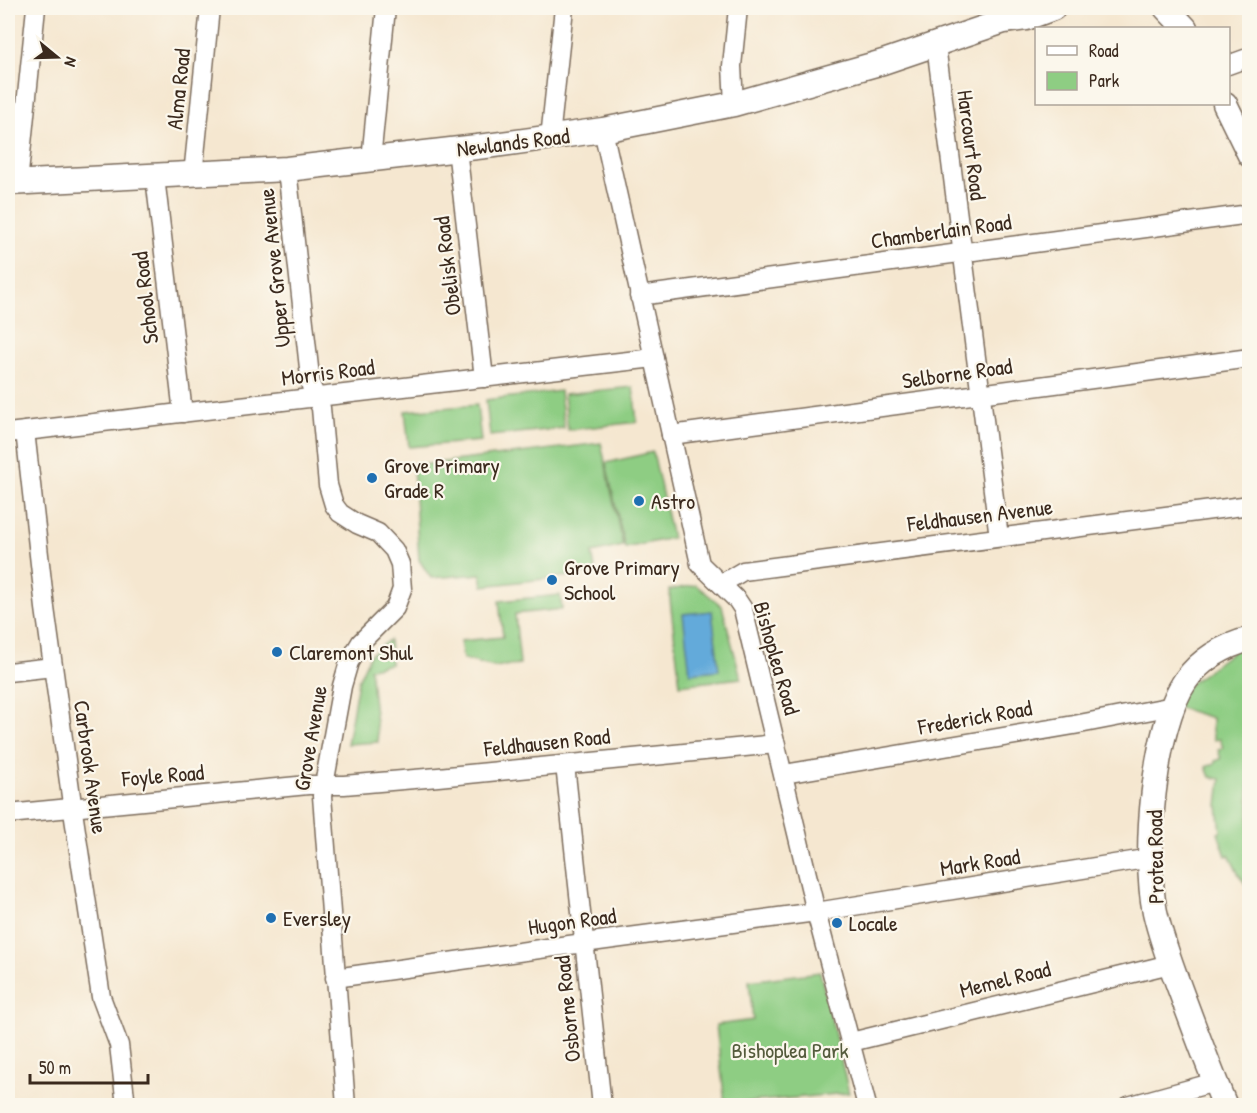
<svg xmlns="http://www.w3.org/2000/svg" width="1257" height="1113" viewBox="0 0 1257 1113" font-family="'Patrick Hand',sans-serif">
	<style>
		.green { fill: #8ecd83; stroke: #647c50; stroke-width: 1.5 }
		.water { fill: #63aada; stroke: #4f6a7c; stroke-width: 1.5 }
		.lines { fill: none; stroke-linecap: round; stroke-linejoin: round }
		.minor-casing { stroke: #7c6c5c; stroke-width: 21 }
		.secondary-casing { stroke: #7c6c5c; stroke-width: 27 }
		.minor { stroke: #fff; stroke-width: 18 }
		.secondary { stroke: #fff; stroke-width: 24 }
		.poi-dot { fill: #1f6fb2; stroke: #fbf7ec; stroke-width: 2 }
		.labels { text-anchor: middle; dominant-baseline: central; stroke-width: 4.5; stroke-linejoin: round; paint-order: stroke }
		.street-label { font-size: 22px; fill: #3b2a1e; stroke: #fbf7ec }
		.poi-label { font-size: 22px; fill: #3b2a1e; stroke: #fbf7ec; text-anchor: start }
		.park-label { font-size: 22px; fill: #545b3c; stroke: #fbf7ec }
	</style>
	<rect width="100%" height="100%" fill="#fbf7ec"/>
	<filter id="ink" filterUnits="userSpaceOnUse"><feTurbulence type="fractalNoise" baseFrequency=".0167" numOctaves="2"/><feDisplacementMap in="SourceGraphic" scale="12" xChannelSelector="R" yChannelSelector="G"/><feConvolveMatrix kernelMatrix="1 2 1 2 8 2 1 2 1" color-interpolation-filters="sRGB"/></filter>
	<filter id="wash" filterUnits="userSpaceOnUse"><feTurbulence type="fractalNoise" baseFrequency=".008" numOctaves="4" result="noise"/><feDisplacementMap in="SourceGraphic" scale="24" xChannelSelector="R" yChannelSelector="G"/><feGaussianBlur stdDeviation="1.35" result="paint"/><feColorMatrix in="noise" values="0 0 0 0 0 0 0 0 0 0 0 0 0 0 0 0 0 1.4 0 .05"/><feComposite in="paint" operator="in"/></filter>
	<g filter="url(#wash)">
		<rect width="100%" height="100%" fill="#f5e7d0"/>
		<g class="green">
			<polygon points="633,387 637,422 568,430 564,394"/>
			<polygon points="560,391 564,428 490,436 486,400"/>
			<polygon points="477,405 481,441 409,447 405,411"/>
			<polygon points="601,443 623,546 592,553 596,573 483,586 481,574 431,578 419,560 413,466"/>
			<polygon points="653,452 672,538 625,548 606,463"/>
			<polygon points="696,585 722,606 741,678 680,685 669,590"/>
			<polygon points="560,595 562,609 515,614 520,664 494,667 463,659 460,641 503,637 499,601"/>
			<polygon points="1249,639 1249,889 1239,875 1229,855 1226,856 1218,833 1221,832 1218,806 1221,779 1210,777 1206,767 1215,763 1215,761 1221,759 1218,750 1223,748 1220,739 1214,740 1212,731 1212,718 1173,706 1178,693"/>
			<polygon points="389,640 391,664 370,668 378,742 347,744 358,681 370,655"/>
			<polygon points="820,972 849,1093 725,1104 716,1025 753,1020 749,981"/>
		</g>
		<polygon class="water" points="712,611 719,670 690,673 683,614"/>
	</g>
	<g filter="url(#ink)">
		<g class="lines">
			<g class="minor-casing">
				<g id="minor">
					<polyline points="936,45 999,537"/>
					<polyline points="1228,65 1250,57"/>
					<polyline points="734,104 732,66 738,8"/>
					<polyline points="603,130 700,564 737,600 743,609 816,912 867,1106"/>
					<polyline points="550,138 564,8"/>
					<polyline points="457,149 484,378"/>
					<polyline points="371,160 386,8"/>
					<polyline points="287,169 311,386 321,408 328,485 334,505 340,513 357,524 378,533 394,550 400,564 402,589 395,608 361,642 349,662 342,686 322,796 346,1106"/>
					<polyline points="193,175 210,8"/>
					<polyline points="155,177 183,413"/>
					<polyline points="18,183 36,8"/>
					<polyline points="639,296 1250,214"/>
					<polyline points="25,431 45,608 74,818 101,997 119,1045 126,1106"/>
					<polyline points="8,433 654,358"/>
					<polyline points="671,435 1250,358"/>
					<polyline points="721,584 743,571 1250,505"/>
					<polyline points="8,672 53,667"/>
					<polyline points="565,765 602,1106"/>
					<polyline points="784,774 1074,725 1173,706"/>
					<polyline points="8,814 308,785 344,785 438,777 776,744"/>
					<polyline points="335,978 554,947 816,912 1151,858"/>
					<polyline points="851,1042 1170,964"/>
					<polyline points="1128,1106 1215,1082"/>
				</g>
			</g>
			<g class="secondary-casing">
				<g id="secondary">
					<polyline points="1166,8 1185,28"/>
					<polyline points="1225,104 1250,155"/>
					<polyline points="8,183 287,169 494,145 603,130 734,104 883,62 1004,21 1026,18 1053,8"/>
					<path d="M1225,1106C1211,1072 1198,1038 1185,1003C1174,973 1162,943 1155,912C1143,857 1153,727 1186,680C1202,658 1224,646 1250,639"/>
				</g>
			</g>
			<use href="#minor" class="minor"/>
			<use href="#secondary" class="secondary"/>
		</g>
	</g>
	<g class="poi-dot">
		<circle cx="372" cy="478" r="6"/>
		<circle cx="639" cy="501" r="6"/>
		<circle cx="552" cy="580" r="6"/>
		<circle cx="277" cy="652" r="6"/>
		<circle cx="271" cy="918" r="6"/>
		<circle cx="837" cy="923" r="6"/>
	</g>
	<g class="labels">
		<g class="street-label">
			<text transform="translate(178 89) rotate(-84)">Alma Road</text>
			<text transform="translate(513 142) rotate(-7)">Newlands Road</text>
			<text transform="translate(972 145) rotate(83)">Harcourt Road</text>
			<text transform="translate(941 231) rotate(-8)">Chamberlain Road</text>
			<text transform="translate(447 266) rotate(-97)">Obelisk Road</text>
			<text transform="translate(274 268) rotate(-96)">Upper Grove Avenue</text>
			<text transform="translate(145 298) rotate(-97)">School Road</text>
			<text transform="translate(328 372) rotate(-7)">Morris Road</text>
			<text transform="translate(957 373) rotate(-8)">Selborne Road</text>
			<text transform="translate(980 515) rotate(-7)">Feldhausen Avenue</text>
			<text transform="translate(777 658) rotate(74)">Bishoplea Road</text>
			<text transform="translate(975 717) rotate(-10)">Frederick Road</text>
			<text transform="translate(310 738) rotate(-80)">Grove Avenue</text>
			<text transform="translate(547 742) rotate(-6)">Feldhausen Road</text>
			<text transform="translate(91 767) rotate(82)">Carbrook Avenue</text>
			<text transform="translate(163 775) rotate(-5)">Foyle Road</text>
			<text transform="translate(1155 857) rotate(-91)">Protea Road</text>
			<text transform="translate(980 862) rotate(-9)">Mark Road</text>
			<text transform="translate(572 921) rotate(-8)">Hugon Road</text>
			<text transform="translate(1005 979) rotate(-14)">Memel Road</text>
			<text transform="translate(567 1009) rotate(-96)">Osborne Road</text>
		</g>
		<g class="poi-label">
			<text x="384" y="465">Grove Primary<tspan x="384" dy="25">Grade R</tspan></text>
			<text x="651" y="501">Astro</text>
			<text x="564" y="567">Grove Primary<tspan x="564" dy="25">School</tspan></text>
			<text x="289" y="652">Claremont Shul</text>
			<text x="283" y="918">Eversley</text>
			<text x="849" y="923">Locale</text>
		</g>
		<g class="park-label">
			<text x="790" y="1050">Bishoplea Park</text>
		</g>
	</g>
	<rect width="1257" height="1113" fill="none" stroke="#fbf7ec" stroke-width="30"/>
	<rect x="1035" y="27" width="195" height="78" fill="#fbf7ec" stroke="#aea59a" stroke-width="1.5"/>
	<rect x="1047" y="46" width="30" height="9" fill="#ffffff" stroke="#aea59a" stroke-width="1.5"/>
	<text x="1089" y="57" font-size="18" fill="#3b2a1e">Road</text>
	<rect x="1047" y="72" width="30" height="18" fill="#8ecd83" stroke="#aea59a" stroke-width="1.5"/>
	<text x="1089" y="87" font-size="18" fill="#3b2a1e">Park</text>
	<g transform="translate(57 57) rotate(109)" stroke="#fbf7ec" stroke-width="4.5" paint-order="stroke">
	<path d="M0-4.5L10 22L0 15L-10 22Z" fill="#3b2a1e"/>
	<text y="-9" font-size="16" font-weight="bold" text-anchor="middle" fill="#3b2a1e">N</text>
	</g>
	<path d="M30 1074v9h118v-9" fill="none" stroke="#3b2a1e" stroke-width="3"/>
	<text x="39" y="1074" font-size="18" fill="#3b2a1e" stroke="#fbf7ec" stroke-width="4.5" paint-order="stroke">50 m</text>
</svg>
